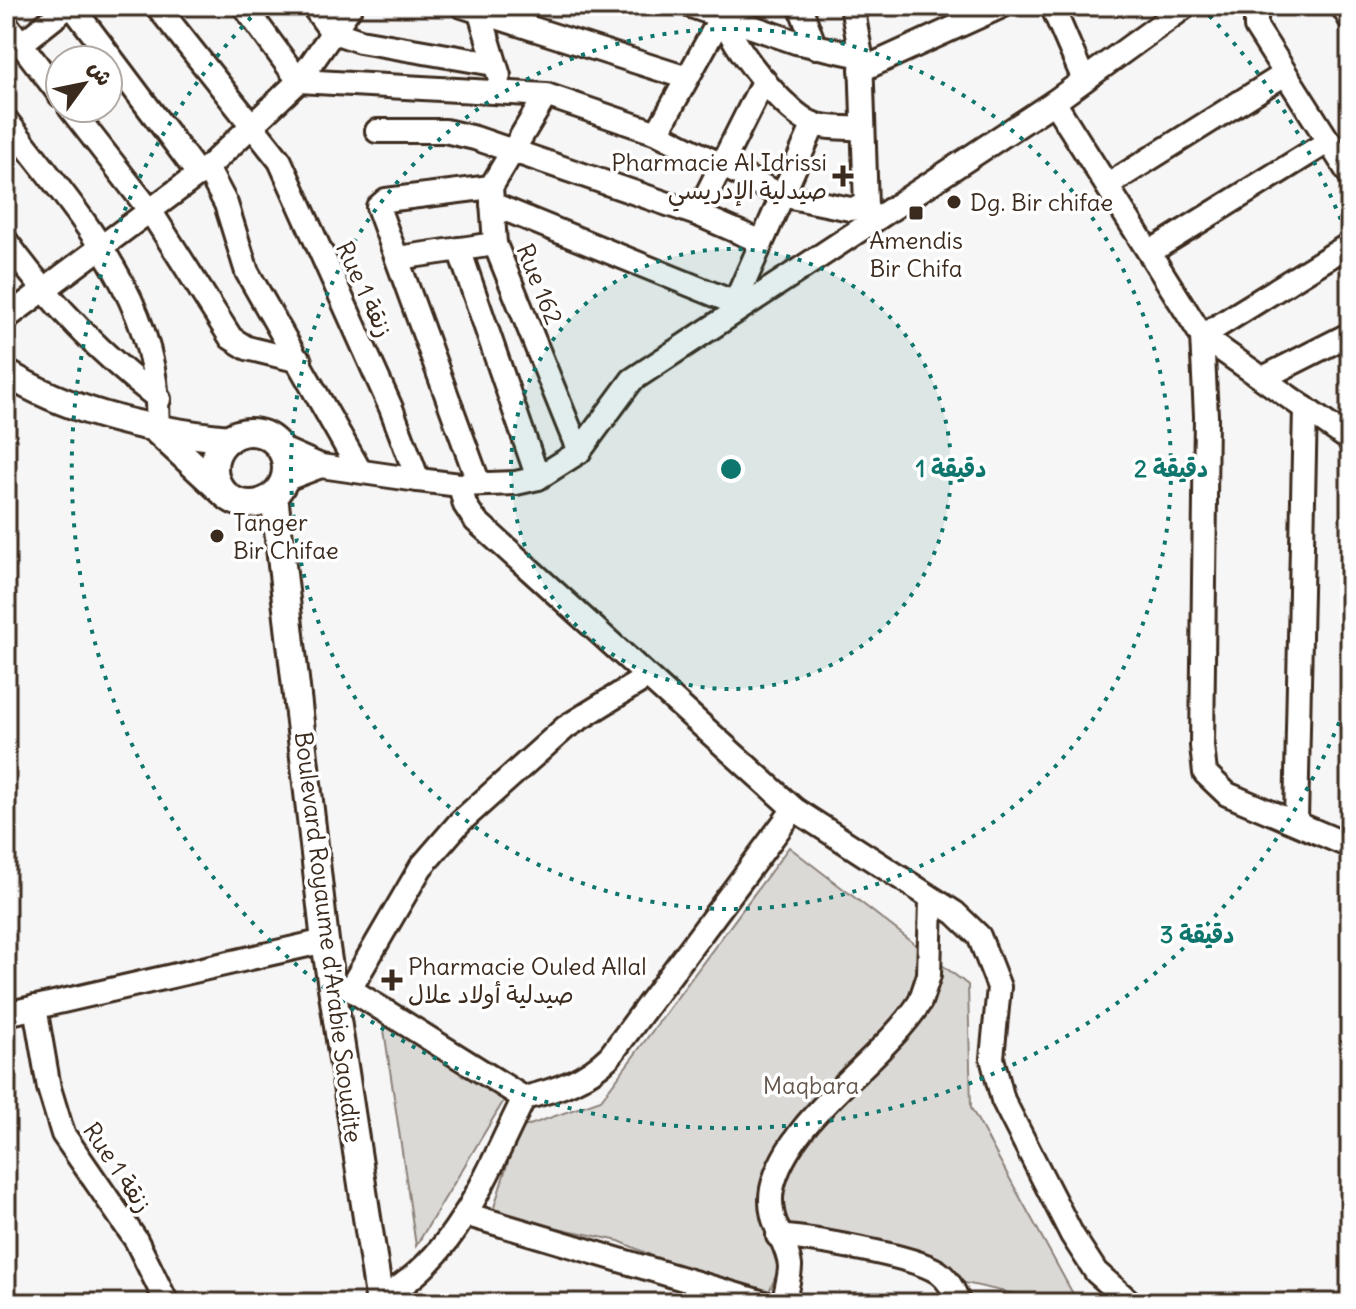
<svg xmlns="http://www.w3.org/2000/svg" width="1356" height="1309" viewBox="0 0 1356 1309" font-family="Delius,'Playpen Sans Arabic',sans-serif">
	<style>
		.green { fill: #dbd9d6; stroke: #8b827a; stroke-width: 2 }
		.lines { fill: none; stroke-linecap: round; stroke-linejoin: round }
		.minor-casing { stroke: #3b2a1e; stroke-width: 28 }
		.major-casing { stroke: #3b2a1e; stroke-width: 32 }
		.minor { stroke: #fff; stroke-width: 22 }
		.major { stroke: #fff; stroke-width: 26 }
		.ring { fill: none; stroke: #0f766e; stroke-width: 4; stroke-dasharray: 4 8 }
		.poi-dot { fill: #3b2a1e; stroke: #fff; stroke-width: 3 }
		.labels { text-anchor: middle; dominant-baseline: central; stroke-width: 7; stroke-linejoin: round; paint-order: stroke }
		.poi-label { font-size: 24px; fill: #3b2a1e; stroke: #fff; text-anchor: start }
		.street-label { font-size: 24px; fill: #3b2a1e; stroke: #fff }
		.park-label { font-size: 24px; fill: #63564c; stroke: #fff }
		.centre { fill: #0f766e; stroke: #fff; stroke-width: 4 }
		.ring-label { font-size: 24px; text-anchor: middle; font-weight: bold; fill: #0f766e; stroke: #fff; stroke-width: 7; stroke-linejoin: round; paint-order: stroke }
	</style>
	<rect width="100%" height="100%" fill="#f7f6f6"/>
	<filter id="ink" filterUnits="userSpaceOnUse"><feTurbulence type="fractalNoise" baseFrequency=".0125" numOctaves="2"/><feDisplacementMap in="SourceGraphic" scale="16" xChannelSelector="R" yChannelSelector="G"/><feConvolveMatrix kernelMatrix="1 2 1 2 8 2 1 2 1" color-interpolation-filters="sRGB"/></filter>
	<g filter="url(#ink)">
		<g class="green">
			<polygon points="789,847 968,985 971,1108 1078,1303 1055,1303 790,1244 764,1303 759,1303 619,1241 492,1214 518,1129 601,1100"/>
			<polygon points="382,1016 506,1097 416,1246"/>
		</g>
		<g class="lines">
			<g class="minor-casing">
				<g id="minor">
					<polyline points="72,6 199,175"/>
					<polyline points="157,6 280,161 391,408 418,480"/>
					<polyline points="244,6 299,81 546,95 657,133 781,195 850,209 866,207"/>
					<polyline points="313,6 331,31 360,41 494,64"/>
					<polyline points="462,6 687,78"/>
					<polyline points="691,6 796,42 861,56"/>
					<polyline points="800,6 815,47"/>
					<polyline points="852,6 861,56 866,207 870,220"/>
					<polyline points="1052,6 1084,80"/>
					<polyline points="1256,6 1256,27 1350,175"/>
					<polyline points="1342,6 1350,19"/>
					<polyline points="480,13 499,76"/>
					<path d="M723,16C731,45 784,112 813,124C827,129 847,127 862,129"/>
					<polyline points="6,24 60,95"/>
					<polyline points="21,44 69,6"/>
					<polyline points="861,70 1002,6"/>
					<polyline points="546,95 491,187 495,244 579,452"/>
					<polyline points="1054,102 1202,336 1350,440"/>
					<polyline points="70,108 151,212 231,338 247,348 300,361"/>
					<path d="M6,120C77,213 165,306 157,431"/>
					<polyline points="377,131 445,131 475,138 697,214 759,241"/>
					<polyline points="657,133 726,8"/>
					<polyline points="207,168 226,204 247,272 360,471"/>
					<polyline points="1108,185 1285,74"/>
					<polyline points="492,204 735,303"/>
					<polyline points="697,214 764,80"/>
					<path d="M6,241C50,302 99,353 159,399"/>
					<polyline points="1350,244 1202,336 1206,416 1202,746 1205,773 1227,794 1350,846"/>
					<polyline points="459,249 538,478"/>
					<polyline points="1150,252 1329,141"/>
					<polyline points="398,258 495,244"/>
					<polyline points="730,314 814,124"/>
					<polyline points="6,318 207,168 299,81 351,6"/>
					<polyline points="1263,378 1350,334"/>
					<polyline points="280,448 321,466 418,480 460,485 516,483 538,478 579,452 632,380 1054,102 1186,6"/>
					<polyline points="284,480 321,466"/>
					<polyline points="479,484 378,207 386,200 491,187"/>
					<polyline points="460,485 465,505 475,520 794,809 955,913 979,936 999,987 992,1058 1003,1100 1072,1235 1096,1272 1131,1303"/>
					<polyline points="1296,821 1305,408"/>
					<path d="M331,986L350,989L524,1098C557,1090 586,1080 610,1056L794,809"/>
					<polyline points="350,989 421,867 460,822 566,727 647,677"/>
					<polyline points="35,1007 49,1088 63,1134 136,1240 167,1303"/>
					<polyline points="6,1014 325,941"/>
					<polyline points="465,1214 764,1303"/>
					<path d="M778,1236C811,1239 912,1255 938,1272C949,1280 954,1291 959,1303"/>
					<path d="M379,1299C457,1260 487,1171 524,1098"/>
					<path d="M784,1303C785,1292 790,1278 790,1266C788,1241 766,1222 772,1189C787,1118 882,1062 920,1002L929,975L931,900"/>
				</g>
			</g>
			<g class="major-casing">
				<g id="major">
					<path d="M6,373C72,414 153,431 229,439"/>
					<polyline points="157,431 222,491"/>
					<circle cx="250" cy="468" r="36"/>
					<polyline points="274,495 325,941 380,1303"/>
				</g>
			</g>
			<use href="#minor" class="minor"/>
			<use href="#major" class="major"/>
		</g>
	</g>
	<circle cx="731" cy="469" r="220" fill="#0f766e" fill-opacity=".12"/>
	<g class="ring">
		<circle cx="731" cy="469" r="220"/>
		<circle cx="731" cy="469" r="440"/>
		<path d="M1348 700A659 659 0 1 1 261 7M1201 7A659 659 0 0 1 1348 238"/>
	</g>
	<g class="poi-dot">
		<path d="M839 164h8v8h8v8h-8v8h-8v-8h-8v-8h8z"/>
		<circle cx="954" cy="202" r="8"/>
		<rect x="908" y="205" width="16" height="16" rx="4"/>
		<circle cx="217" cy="536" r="8"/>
		<path d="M388 968h8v8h8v8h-8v8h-8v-8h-8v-8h8z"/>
	</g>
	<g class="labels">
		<g class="poi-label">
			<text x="827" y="162" text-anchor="end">Pharmacie Al Idrissi<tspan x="827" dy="28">صيدلية الإدريسي</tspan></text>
			<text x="970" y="202">Dg. Bir chifae</text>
			<text x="916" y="240" text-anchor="middle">Amendis<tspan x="916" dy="28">Bir Chifa</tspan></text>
			<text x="233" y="522">Tanger<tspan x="233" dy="28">Bir Chifae</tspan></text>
			<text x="408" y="966">Pharmacie Ouled Allal<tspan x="408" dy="28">صيدلية أولاد علال</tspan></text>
		</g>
		<g class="street-label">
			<text transform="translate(540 284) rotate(68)">Rue 162</text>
			<text transform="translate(365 289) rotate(65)">Rue 1 زنقة</text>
			<text transform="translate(329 937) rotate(83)">Boulevard Royaume d'Arabie Saoudite</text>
			<text transform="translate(118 1167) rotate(56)">Rue 1 زنقة</text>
		</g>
		<g class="park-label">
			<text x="811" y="1085">Maqbara</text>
		</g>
	</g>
	<circle cx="731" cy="469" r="12" class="centre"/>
	<g class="ring-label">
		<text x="951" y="477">1 دقيقة</text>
		<text x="1171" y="477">2 دقيقة</text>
		<text x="1197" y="943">3 دقيقة</text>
	</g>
	<rect width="1356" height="1309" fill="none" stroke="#fff" stroke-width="32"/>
	<rect x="16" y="16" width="1324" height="1277" fill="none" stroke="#3b2a1e" stroke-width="3" filter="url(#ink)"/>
	<g transform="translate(84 84) rotate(57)"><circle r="38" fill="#ffffff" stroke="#b1aaa5" stroke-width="2"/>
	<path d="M0-6L14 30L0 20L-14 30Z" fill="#3b2a1e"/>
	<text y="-12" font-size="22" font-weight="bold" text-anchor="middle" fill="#3b2a1e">ش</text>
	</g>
</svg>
